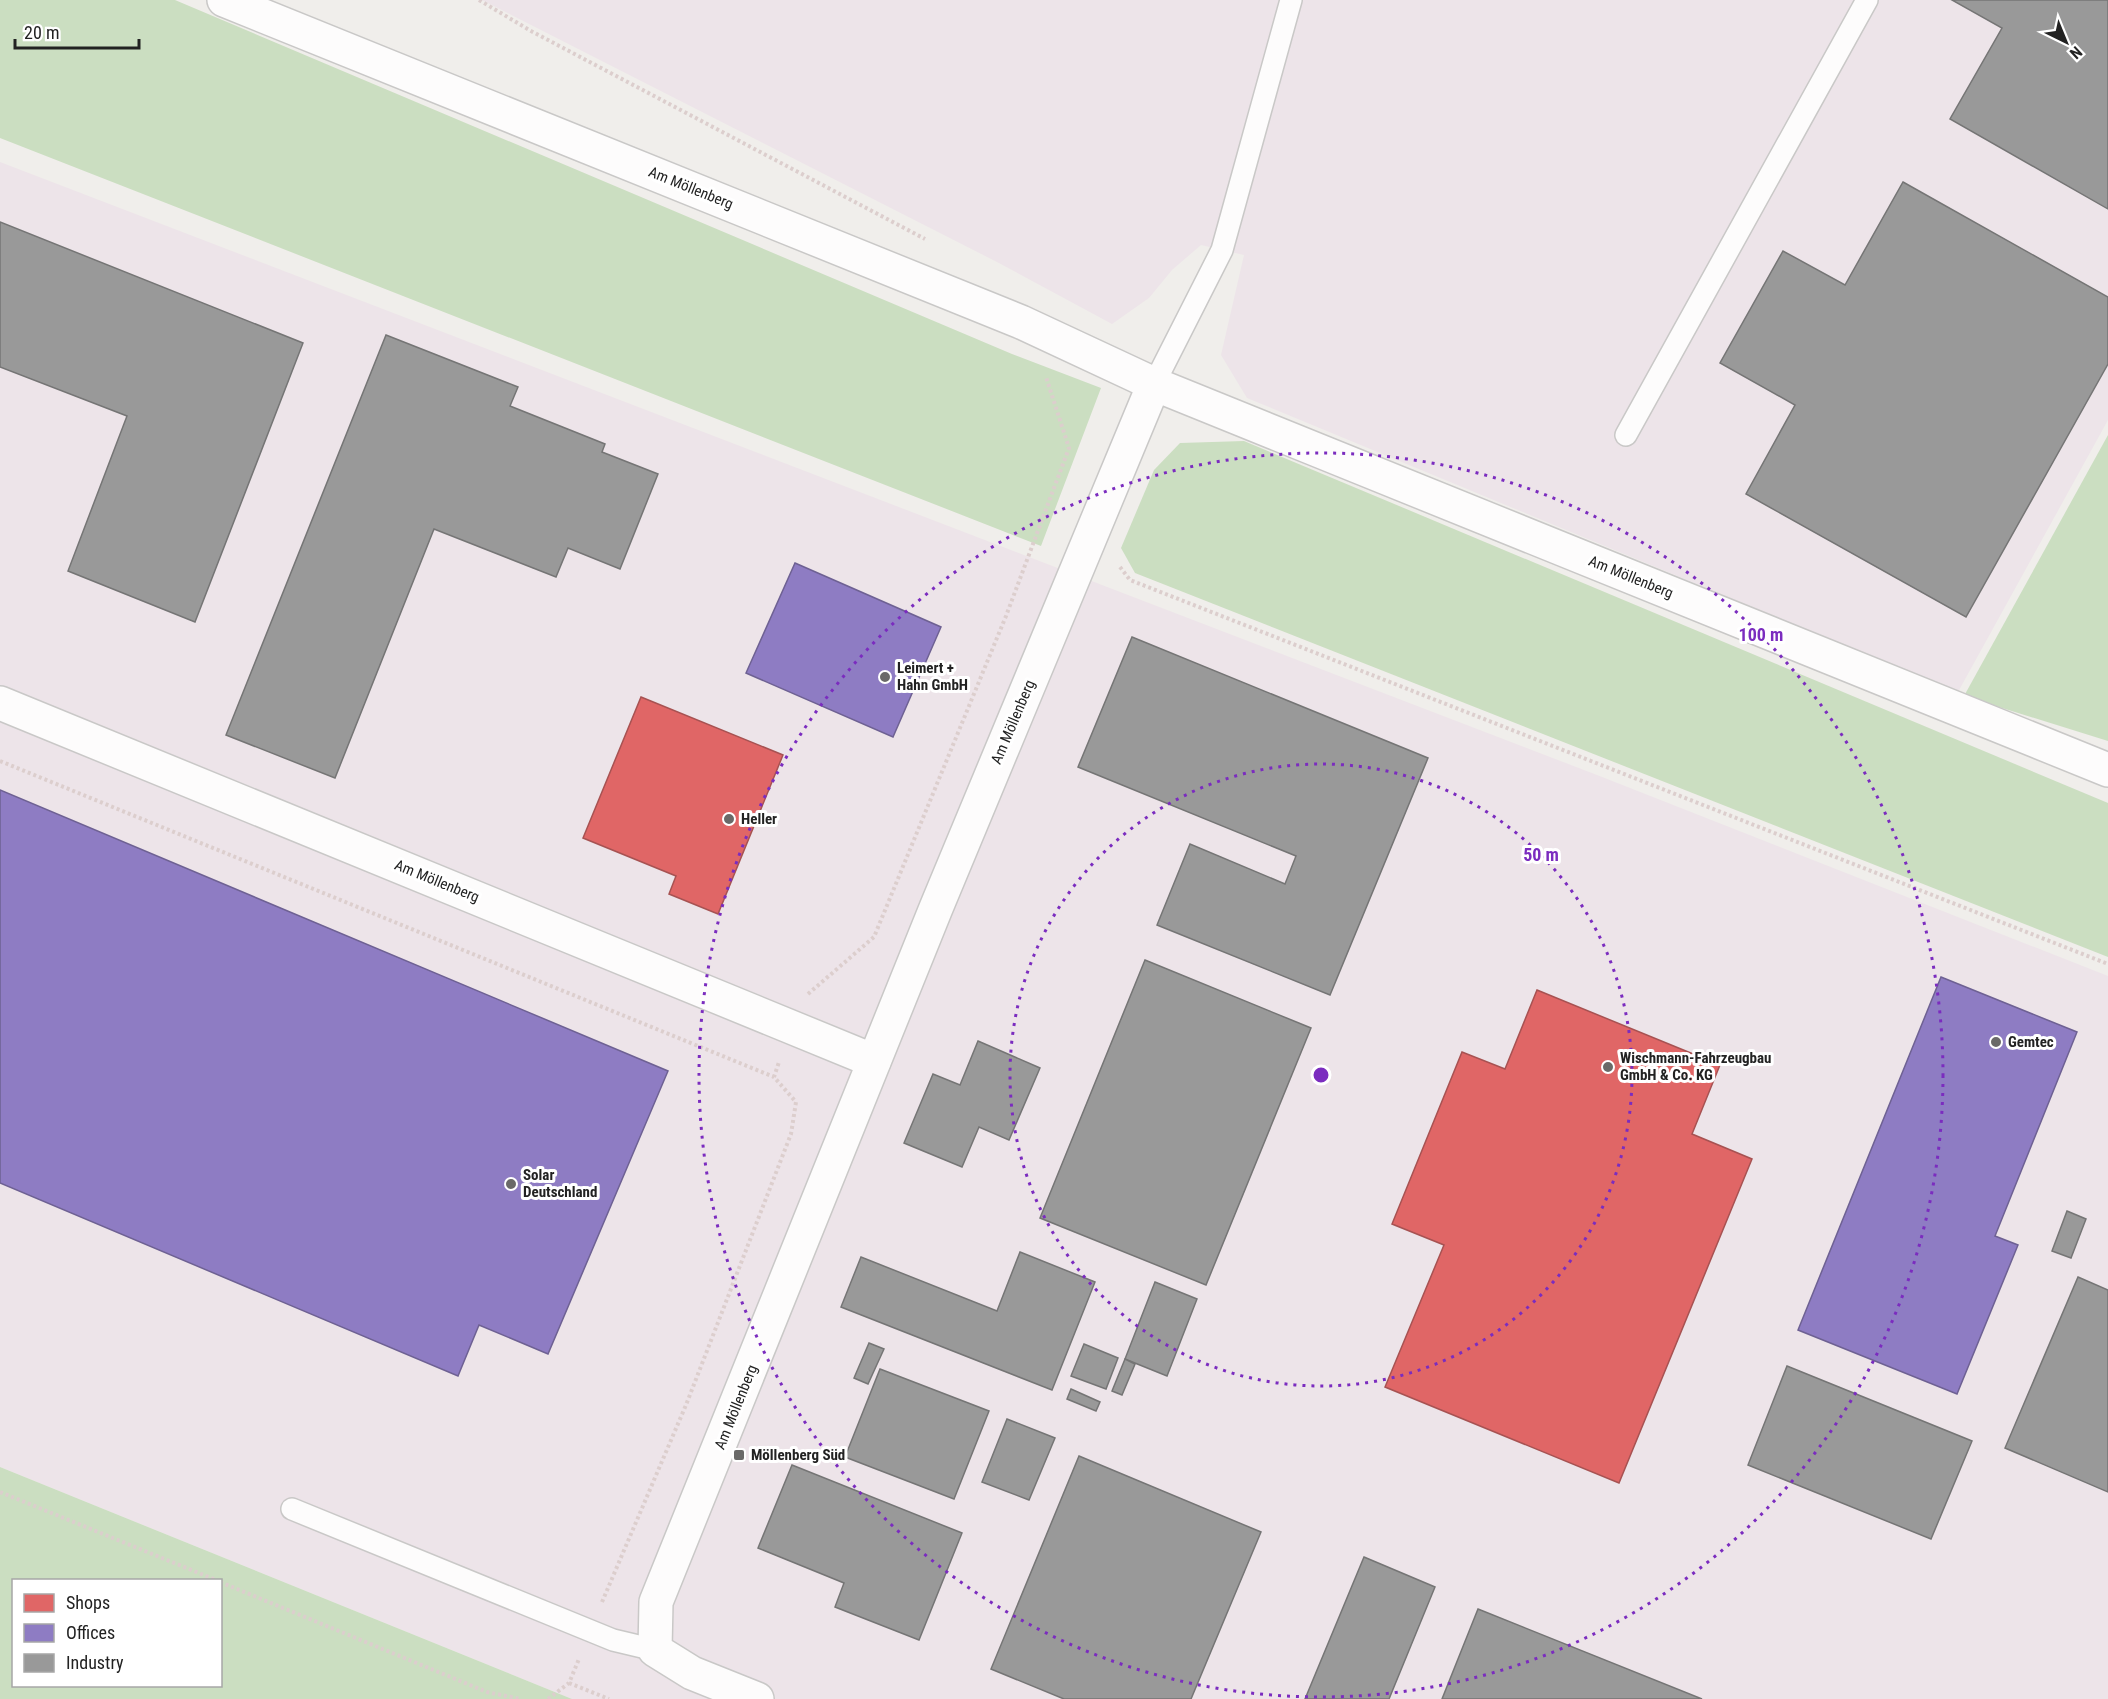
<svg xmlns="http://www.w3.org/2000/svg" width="2108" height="1699" viewBox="0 0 2108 1699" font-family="'Roboto Condensed',sans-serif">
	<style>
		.industrial { fill: #ede4e9 }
		.forest { fill: #cbdec1; fill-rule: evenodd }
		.shops { fill: #e06666; stroke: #a75252; stroke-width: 1.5 }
		.offices { fill: #8e7cc3; stroke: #6e6193; stroke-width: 1.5 }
		.industry { fill: #999; stroke: #757575; stroke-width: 1.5 }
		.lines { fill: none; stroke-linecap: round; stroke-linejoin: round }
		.service-casing { stroke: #c9c8c7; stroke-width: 24 }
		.minor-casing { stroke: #c9c8c7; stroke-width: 36 }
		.path { stroke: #dccecd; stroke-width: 4; stroke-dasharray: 3 3; stroke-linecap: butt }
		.service { stroke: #fdfcfc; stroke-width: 21 }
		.minor { stroke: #fdfcfc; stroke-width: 33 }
		.ring { fill: none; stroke: #7b2cbf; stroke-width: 3; stroke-dasharray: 3 6 }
		.poi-dot { fill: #6a6968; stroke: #fff; stroke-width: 2 }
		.labels { text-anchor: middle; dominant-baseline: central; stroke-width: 6; stroke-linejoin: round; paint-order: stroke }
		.street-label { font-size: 15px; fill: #222; stroke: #fff }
		.poi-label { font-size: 15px; font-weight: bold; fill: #222; stroke: #fff; text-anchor: start }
		.centre { fill: #7b2cbf; stroke: #fff; stroke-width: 3 }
		.ring-label { font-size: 18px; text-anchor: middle; font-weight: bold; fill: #7b2cbf; stroke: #fff; stroke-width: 6; stroke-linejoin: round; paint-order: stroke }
	</style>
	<rect width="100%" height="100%" fill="#f0eeeb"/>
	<g class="industrial">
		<polygon points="482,0 2108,0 2108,420 1958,692 1247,398 1221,355 1244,255 1201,245 1172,270 1149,298 1112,324 997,262"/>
		<polygon points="0,162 1597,775 2108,976 2108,1699 572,1699 0,1467"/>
	</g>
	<g class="forest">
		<polygon points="0,0 175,0 1012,354 1101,388 1041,546 0,138"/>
		<polygon points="2108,435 2108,741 1964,696"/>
		<polygon points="1244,441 2108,803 2108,957 1135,573 1121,548 1154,470 1180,443"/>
		<path d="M0,1467L572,1699H0ZM14,1580H220V1686H14Z"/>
	</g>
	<g class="shops">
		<polygon points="641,697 783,755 718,914 669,894 676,876 583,838"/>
		<polygon points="1537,990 1720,1065 1692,1134 1752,1159 1619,1483 1385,1387 1444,1245 1392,1224 1462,1052 1505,1069"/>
	</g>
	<g class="offices">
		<polygon points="795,563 941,627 893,737 746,673"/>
		<polygon points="0,790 668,1071 548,1354 479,1325 458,1376 0,1183"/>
		<polygon points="1941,977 2077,1032 1995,1236 2018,1245 1957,1394 1798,1330"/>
	</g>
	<g class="industry">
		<polygon points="1952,0 2108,0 2108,209 1950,119 2002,28"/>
		<polygon points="1903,182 2108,297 2108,364 1966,617 1746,494 1795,405 1720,363 1783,251 1845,285"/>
		<polygon points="0,222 303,343 195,622 68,571 127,416 0,367"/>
		<polygon points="386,335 518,387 510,406 605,444 602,452 658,474 620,569 568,548 556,577 434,529 335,778 226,735"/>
		<polygon points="1132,637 1428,758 1330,995 1157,925 1190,844 1285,884 1296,856 1078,767"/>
		<polygon points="1145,960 1311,1028 1206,1285 1040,1218"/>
		<polygon points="978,1041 1040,1068 1009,1140 979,1127 962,1167 904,1143 933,1074 960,1085"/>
		<polygon points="2067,1211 2086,1219 2071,1258 2052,1251"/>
		<polygon points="1020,1252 1095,1282 1052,1390 841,1307 861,1257 997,1311"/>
		<polygon points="2078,1277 2108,1290 2108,1492 2005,1448"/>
		<polygon points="1155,1282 1197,1299 1167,1376 1125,1359"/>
		<polygon points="869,1343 884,1349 868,1384 854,1378"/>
		<polygon points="1084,1344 1118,1358 1106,1389 1071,1376"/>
		<polygon points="1125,1359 1135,1364 1122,1395 1112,1391"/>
		<polygon points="1787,1366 1972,1441 1931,1539 1748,1465"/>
		<polygon points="880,1369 989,1411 954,1499 845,1457"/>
		<polygon points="1071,1389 1100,1402 1096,1411 1067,1399"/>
		<polygon points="1007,1419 1055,1438 1029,1500 982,1482"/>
		<polygon points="1079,1456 1261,1532 1191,1699 1064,1699 991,1669"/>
		<polygon points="792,1465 962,1533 919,1640 835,1607 844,1583 758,1548"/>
		<polygon points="1364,1557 1435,1587 1389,1699 1305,1699"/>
		<polygon points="1478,1609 1702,1699 1442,1699"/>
	</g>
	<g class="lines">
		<g class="service-casing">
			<g id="service">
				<polyline points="1154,384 1222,250 1291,0"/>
				<polyline points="1626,435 1867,0"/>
				<polyline points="292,1509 613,1640 655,1650"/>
			</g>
		</g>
		<g class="minor-casing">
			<g id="minor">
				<polyline points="224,0 1021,322 1154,384 2108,770"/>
				<polyline points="0,703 874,1061"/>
				<polyline points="757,1699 692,1673 655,1650 656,1602 936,908 1154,384"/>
			</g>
		</g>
		<g class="path">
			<polyline points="479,0 531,31 925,239"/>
			<polyline points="1120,567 1130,580 2108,964"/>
			<polyline points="0,761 774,1077"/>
			<polyline points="808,994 874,937 1006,616 1069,448 1046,377"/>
			<polyline points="0,1492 216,1580"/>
			<polyline points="220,1582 487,1692 520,1699"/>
			<polyline points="602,1602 686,1405 791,1134 796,1102 774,1077 779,1062"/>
			<polyline points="569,1683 609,1699"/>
			<polyline points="548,1699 569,1683 579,1659"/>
		</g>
		<use href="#service" class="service"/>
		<use href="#minor" class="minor"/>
	</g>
	<g class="ring">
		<circle cx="1321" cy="1075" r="311"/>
		<circle cx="1321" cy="1075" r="622"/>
	</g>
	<g class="poi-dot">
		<circle cx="885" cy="677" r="6"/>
		<circle cx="729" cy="819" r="6"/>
		<circle cx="1996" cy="1042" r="6"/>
		<circle cx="1608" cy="1067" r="6"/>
		<circle cx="511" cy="1184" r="6"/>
		<rect x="733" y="1449" width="12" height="12" rx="3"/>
	</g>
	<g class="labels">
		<g class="street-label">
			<text transform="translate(691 188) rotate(22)">Am Möllenberg</text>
			<text transform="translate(1631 577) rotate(22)">Am Möllenberg</text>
			<text transform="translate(1013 722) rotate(-67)">Am Möllenberg</text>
			<text transform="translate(437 881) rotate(22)">Am Möllenberg</text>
			<text transform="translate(736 1407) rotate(-68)">Am Möllenberg</text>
		</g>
		<g class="poi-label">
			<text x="897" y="668">Leimert +<tspan x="897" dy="17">Hahn GmbH</tspan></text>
			<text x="741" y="819">Heller</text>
			<text x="2008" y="1042">Gemtec</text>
			<text x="1620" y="1058">Wischmann-Fahrzeugbau<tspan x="1620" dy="17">GmbH &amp; Co. KG</tspan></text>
			<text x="523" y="1175">Solar<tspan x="523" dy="17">Deutschland</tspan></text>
			<text x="751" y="1455">Möllenberg Süd</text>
		</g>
	</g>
	<circle cx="1321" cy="1075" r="9" class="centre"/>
	<g class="ring-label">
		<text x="1761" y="641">100 m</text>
		<text x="1541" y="861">50 m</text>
	</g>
	<rect x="12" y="1579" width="210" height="108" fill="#ffffff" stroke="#a7a7a7" stroke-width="1.5"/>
	<rect x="24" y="1594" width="30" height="18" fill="#e06666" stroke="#a7a7a7" stroke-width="1.5"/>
	<text x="66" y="1609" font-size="18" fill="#222222">Shops</text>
	<rect x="24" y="1624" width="30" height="18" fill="#8e7cc3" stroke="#a7a7a7" stroke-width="1.5"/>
	<text x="66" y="1639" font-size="18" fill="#222222">Offices</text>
	<rect x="24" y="1654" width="30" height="18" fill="#999999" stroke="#a7a7a7" stroke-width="1.5"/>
	<text x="66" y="1669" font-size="18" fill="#222222">Industry</text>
	<g transform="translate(2066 42) rotate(137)" stroke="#ffffff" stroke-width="4.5" paint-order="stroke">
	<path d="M0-4.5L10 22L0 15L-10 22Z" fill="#222222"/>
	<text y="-9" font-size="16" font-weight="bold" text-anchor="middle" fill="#222222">N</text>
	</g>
	<path d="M15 39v9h124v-9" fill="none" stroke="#222222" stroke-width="3"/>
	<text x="24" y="39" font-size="18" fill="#222222" stroke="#ffffff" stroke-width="4.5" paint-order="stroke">20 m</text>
</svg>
